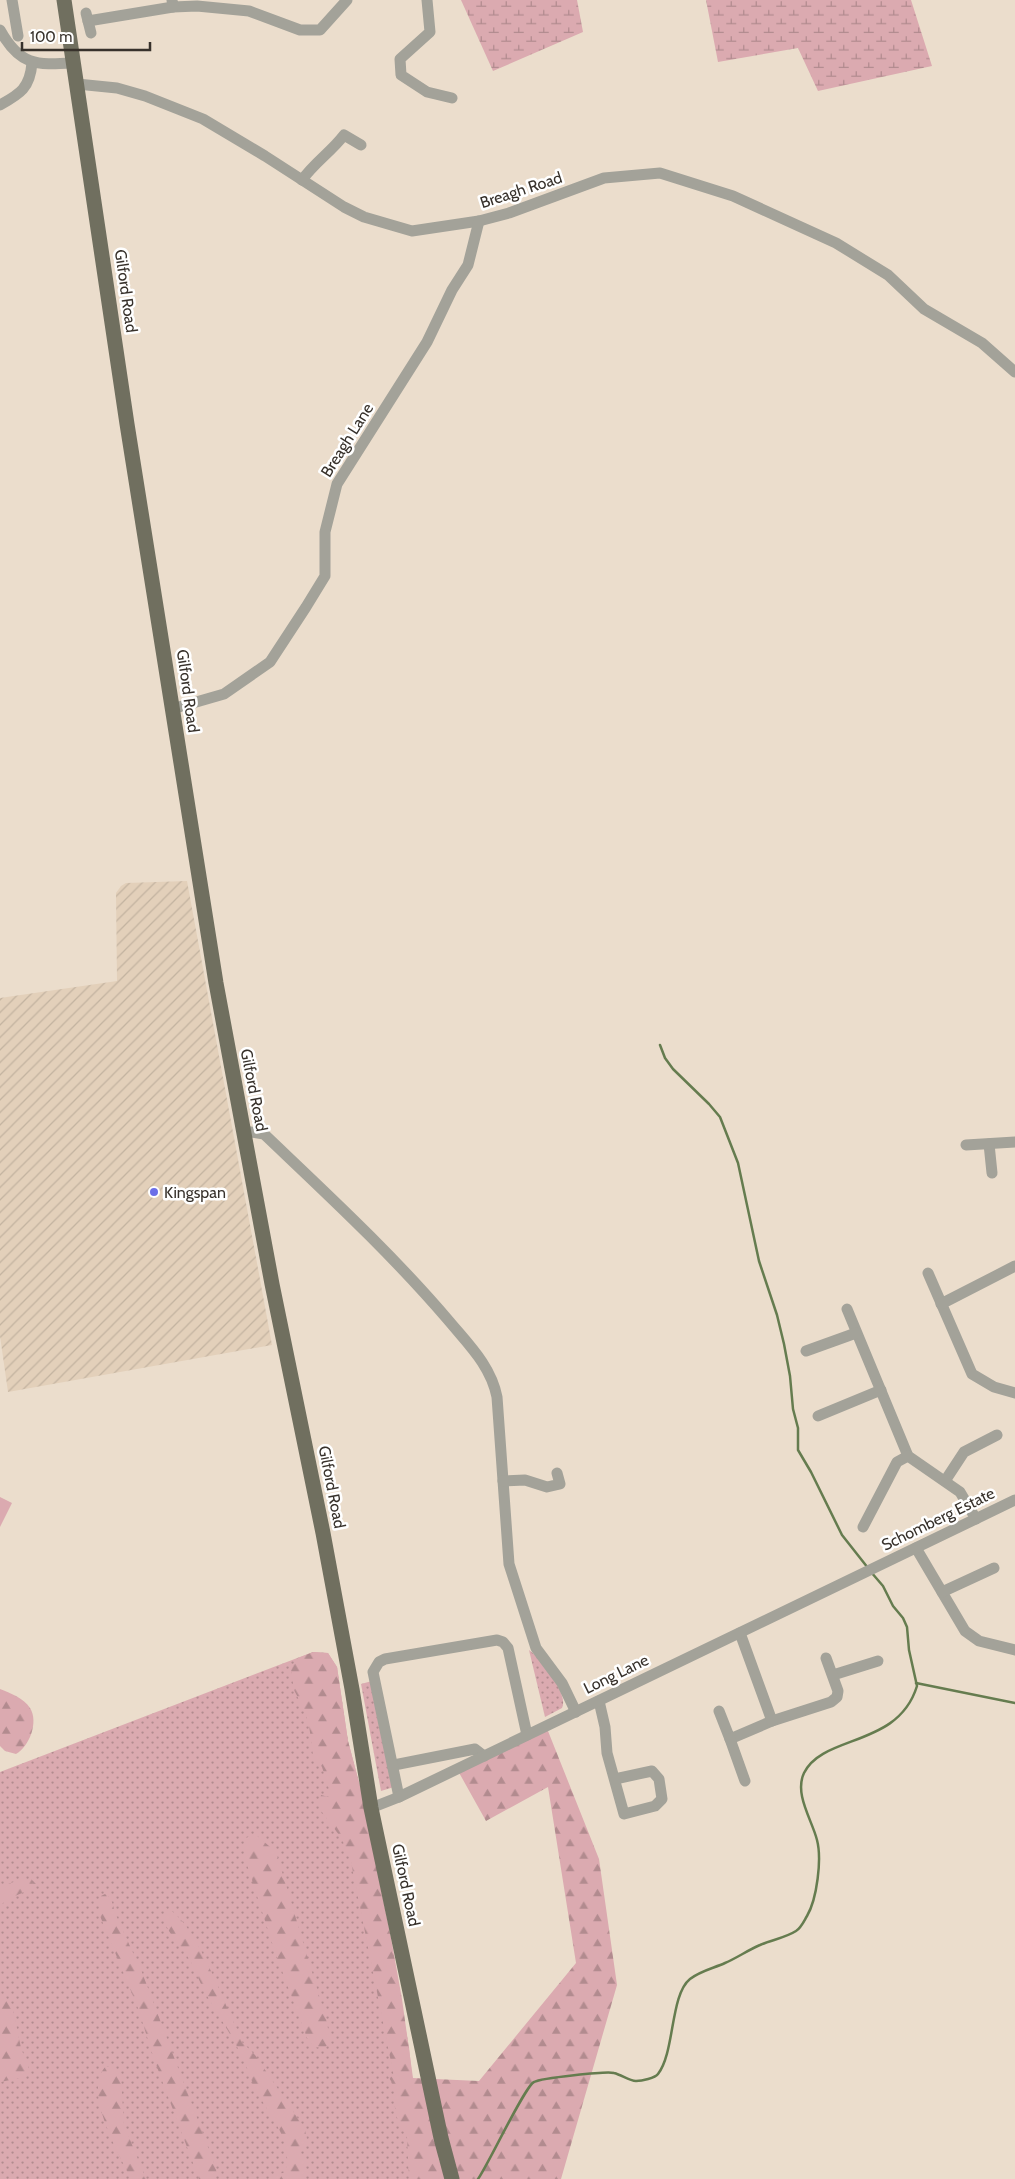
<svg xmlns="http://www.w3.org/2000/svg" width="1015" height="2179" viewBox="0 0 1015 2179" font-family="Cabin,sans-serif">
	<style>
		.industrial { fill: url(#industrial-furrows) }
		.grass { fill: url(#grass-dots) }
		.forest { fill: url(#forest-firs) }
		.wetland { fill: url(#wetland-marsh) }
		.garden { fill: #dbaab0 }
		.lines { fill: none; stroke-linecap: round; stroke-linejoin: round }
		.stream { stroke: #657c4f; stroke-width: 2.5 }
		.minor { stroke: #a3a299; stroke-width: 11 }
		.major { stroke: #706f5f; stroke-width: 15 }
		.poi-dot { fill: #6b6ee8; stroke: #fff; stroke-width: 2 }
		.labels { text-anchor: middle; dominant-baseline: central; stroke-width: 5; stroke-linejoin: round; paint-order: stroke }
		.street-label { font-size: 16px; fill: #37312b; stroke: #fff }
		.poi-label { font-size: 16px; fill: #37312b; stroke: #fff; text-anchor: start }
	</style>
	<defs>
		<pattern id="industrial-furrows" width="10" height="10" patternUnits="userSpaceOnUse" patternTransform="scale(1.25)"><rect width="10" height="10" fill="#e3d0ba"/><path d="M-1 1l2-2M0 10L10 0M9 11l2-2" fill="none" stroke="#c3b3a0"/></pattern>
		<pattern id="grass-dots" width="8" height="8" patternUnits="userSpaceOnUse" patternTransform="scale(1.25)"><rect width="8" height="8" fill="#dbaab0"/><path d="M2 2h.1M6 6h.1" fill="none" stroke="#b28b8f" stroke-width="1.8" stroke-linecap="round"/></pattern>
		<pattern id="forest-firs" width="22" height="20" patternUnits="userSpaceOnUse" patternTransform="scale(1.25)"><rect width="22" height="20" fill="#dbaab0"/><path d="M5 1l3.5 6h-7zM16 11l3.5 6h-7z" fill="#b28b8f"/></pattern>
		<pattern id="wetland-marsh" width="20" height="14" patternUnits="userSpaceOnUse" patternTransform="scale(1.25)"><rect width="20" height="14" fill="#dbaab0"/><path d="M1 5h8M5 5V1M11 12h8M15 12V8" fill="none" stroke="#b28b8f"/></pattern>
	</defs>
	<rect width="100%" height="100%" fill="#ebddcc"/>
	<polygon class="industrial" points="187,881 272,1345 8,1392 0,1336 0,998 117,981 116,893 121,886 126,883"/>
	<g class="grass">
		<path d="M529,1650C542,1659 569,1695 562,1708L545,1717Z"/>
		<polygon points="313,1652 328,1653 337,1667 348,1741 361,1790 409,2047 414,2095 446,2179 0,2179 0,1772"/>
		<polygon points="372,1681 394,1787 381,1791 361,1684"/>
	</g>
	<g class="forest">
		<polygon points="313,1652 328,1653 337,1667 348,1741 361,1790 391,1938 402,1999 413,2078 479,2081 576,1963 548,1787 486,1821 457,1769 546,1726 599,1859 617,1985 561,2179 452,2179 438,2157 446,2179 409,2179 407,2137 398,2122 394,2103 394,2086 388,2076 394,2077 351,1862 342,1839 319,1808 321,1795 332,1798 322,1767 313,1755 309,1725 304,1709 294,1690 291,1670 296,1659"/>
		<path d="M0,1689C10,1693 24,1698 30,1708C39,1722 29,1747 16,1754L5,1751L0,1746Z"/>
		<polygon points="255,1834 276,1852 327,2022 330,2043 325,2048 314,2047 307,2038 274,1949 244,1855 246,1838"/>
		<path d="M31,1879L37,1885C25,1894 10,1895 0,1906V1887L19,1880Z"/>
		<path d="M105,1894C112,1898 113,1905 115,1913L143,1975L214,2163L217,2173L214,2179H199L154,2059L138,2008L100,1916L101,1896Z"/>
		<path d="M166,1908C194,1919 223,2001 237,2029L241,2041L255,2055L305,2129L307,2140L300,2152L306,2165V2179H269L285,2172C295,2139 267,2114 254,2086C250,2078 248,2069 244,2061C233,2036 216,2013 203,1988C197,1977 194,1965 186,1954C179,1943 157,1923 166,1908Z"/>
		<polygon points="0,1996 5,1997 12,2005 21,2048 29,2069 26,2077 0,2082"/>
		<path d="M106,2066L118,2070L121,2080L124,2125L146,2179H131C119,2153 82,2091 106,2066Z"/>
	</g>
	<g class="wetland">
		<polygon points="461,0 577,0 583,32 493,71"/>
		<polygon points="706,0 911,0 932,66 818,91 798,48 718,62"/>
	</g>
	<polygon class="garden" points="0,1497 12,1503 0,1527"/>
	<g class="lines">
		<g class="stream">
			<polyline points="660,1045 665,1058 673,1069 709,1104 720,1117 738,1163 759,1261 777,1315 784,1344 790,1376 793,1409 798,1428 798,1450 811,1472 842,1535 868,1568"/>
			<polyline points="916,1683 1015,1703"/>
			<path d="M478,2179C488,2165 525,2086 534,2082C541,2078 607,2071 614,2073C622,2075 629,2081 636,2081C642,2081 655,2078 658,2074C675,2052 670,1995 690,1979C700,1971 714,1968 725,1963C737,1958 748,1950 760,1945C771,1940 785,1938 796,1931C801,1928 804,1921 807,1916C817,1899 822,1859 817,1840C812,1820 794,1794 804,1773C823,1734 898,1748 917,1686L909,1650L907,1627L903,1618L893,1606L883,1586L871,1572"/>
		</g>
		<g class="minor">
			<polyline points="12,0 18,36"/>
			<polyline points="172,0 173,7 197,6 249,11 300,30 320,30 347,0"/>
			<polyline points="427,0 430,32 400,59 401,75 427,92 452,98"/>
			<polyline points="86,13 91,33"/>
			<polyline points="88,21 173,7"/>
			<path d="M0,30C20,66 36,65 73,63"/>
			<polyline points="77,84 117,88 145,96 203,119 265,156 344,207 364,217 412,231 479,221 509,213 604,178 660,173 733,196 836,243 888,275 924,309 982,343 1015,372"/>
			<path d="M0,105C20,94 30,88 32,63"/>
			<path d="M302,180C315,162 331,152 344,135L361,145"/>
			<polyline points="172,709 224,694 270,662 306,607 325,576 325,532 337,484 427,342 452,290 468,265 479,221"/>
			<path d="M244,1131L264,1134C328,1195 392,1254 449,1321C469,1345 491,1366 497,1397L509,1564L536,1648L562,1683L576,1712"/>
			<polyline points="989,1144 992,1173"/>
			<polyline points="966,1145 1015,1142"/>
			<polyline points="928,1273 972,1374 994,1387 1015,1393"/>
			<polyline points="941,1304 1015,1266"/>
			<polyline points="847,1309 908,1456 960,1492 976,1519"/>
			<polyline points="806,1351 856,1333"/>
			<polyline points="818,1416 881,1390"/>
			<polyline points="503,1481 525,1480 547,1487 560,1484 557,1473"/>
			<polyline points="945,1481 964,1452 997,1435"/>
			<polyline points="863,1527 897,1462 908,1456"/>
			<polyline points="916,1548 965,1631 979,1641 1015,1650"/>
			<polyline points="942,1592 994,1568"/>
			<polyline points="833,1675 878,1661"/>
			<polyline points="599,1701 605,1727 607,1753 624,1814 655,1806 662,1799 659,1779 652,1771 615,1779"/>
			<polyline points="719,1711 730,1739 772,1721 740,1633"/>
			<polyline points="772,1721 831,1702 837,1697 838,1691 826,1658"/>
			<polyline points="730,1739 745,1781"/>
			<polyline points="394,1765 475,1749 484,1756"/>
			<polyline points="399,1797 373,1672 379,1662 385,1659 497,1640 503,1642 508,1648 527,1735"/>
			<polyline points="371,1808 399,1797 1015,1500"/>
		</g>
		<polyline class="major" points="64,0 127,424 216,983 272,1284 323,1533 352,1689 371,1808 441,2138 452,2179"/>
	</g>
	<circle class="poi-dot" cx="154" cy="1192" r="5"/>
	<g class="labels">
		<g class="street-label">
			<text transform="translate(521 190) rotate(-18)">Breagh Road</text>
			<text transform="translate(126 291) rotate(82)">Gilford Road</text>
			<text transform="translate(347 440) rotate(-58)">Breagh Lane</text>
			<text transform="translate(188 691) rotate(82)">Gilford Road</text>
			<text transform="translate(254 1090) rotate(79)">Gilford Road</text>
			<text transform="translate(332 1487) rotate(79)">Gilford Road</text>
			<text transform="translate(938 1519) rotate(-26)">Schomberg Estate</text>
			<text transform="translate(616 1674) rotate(-26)">Long Lane</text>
			<text transform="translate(406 1885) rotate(78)">Gilford Road</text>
		</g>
		<g class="poi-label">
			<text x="164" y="1192">Kingspan</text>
		</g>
	</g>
	<path d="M22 42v8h128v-8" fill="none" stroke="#37312b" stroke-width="2.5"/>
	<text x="30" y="42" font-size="15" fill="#37312b" stroke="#ffffff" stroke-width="4" paint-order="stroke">100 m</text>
</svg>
